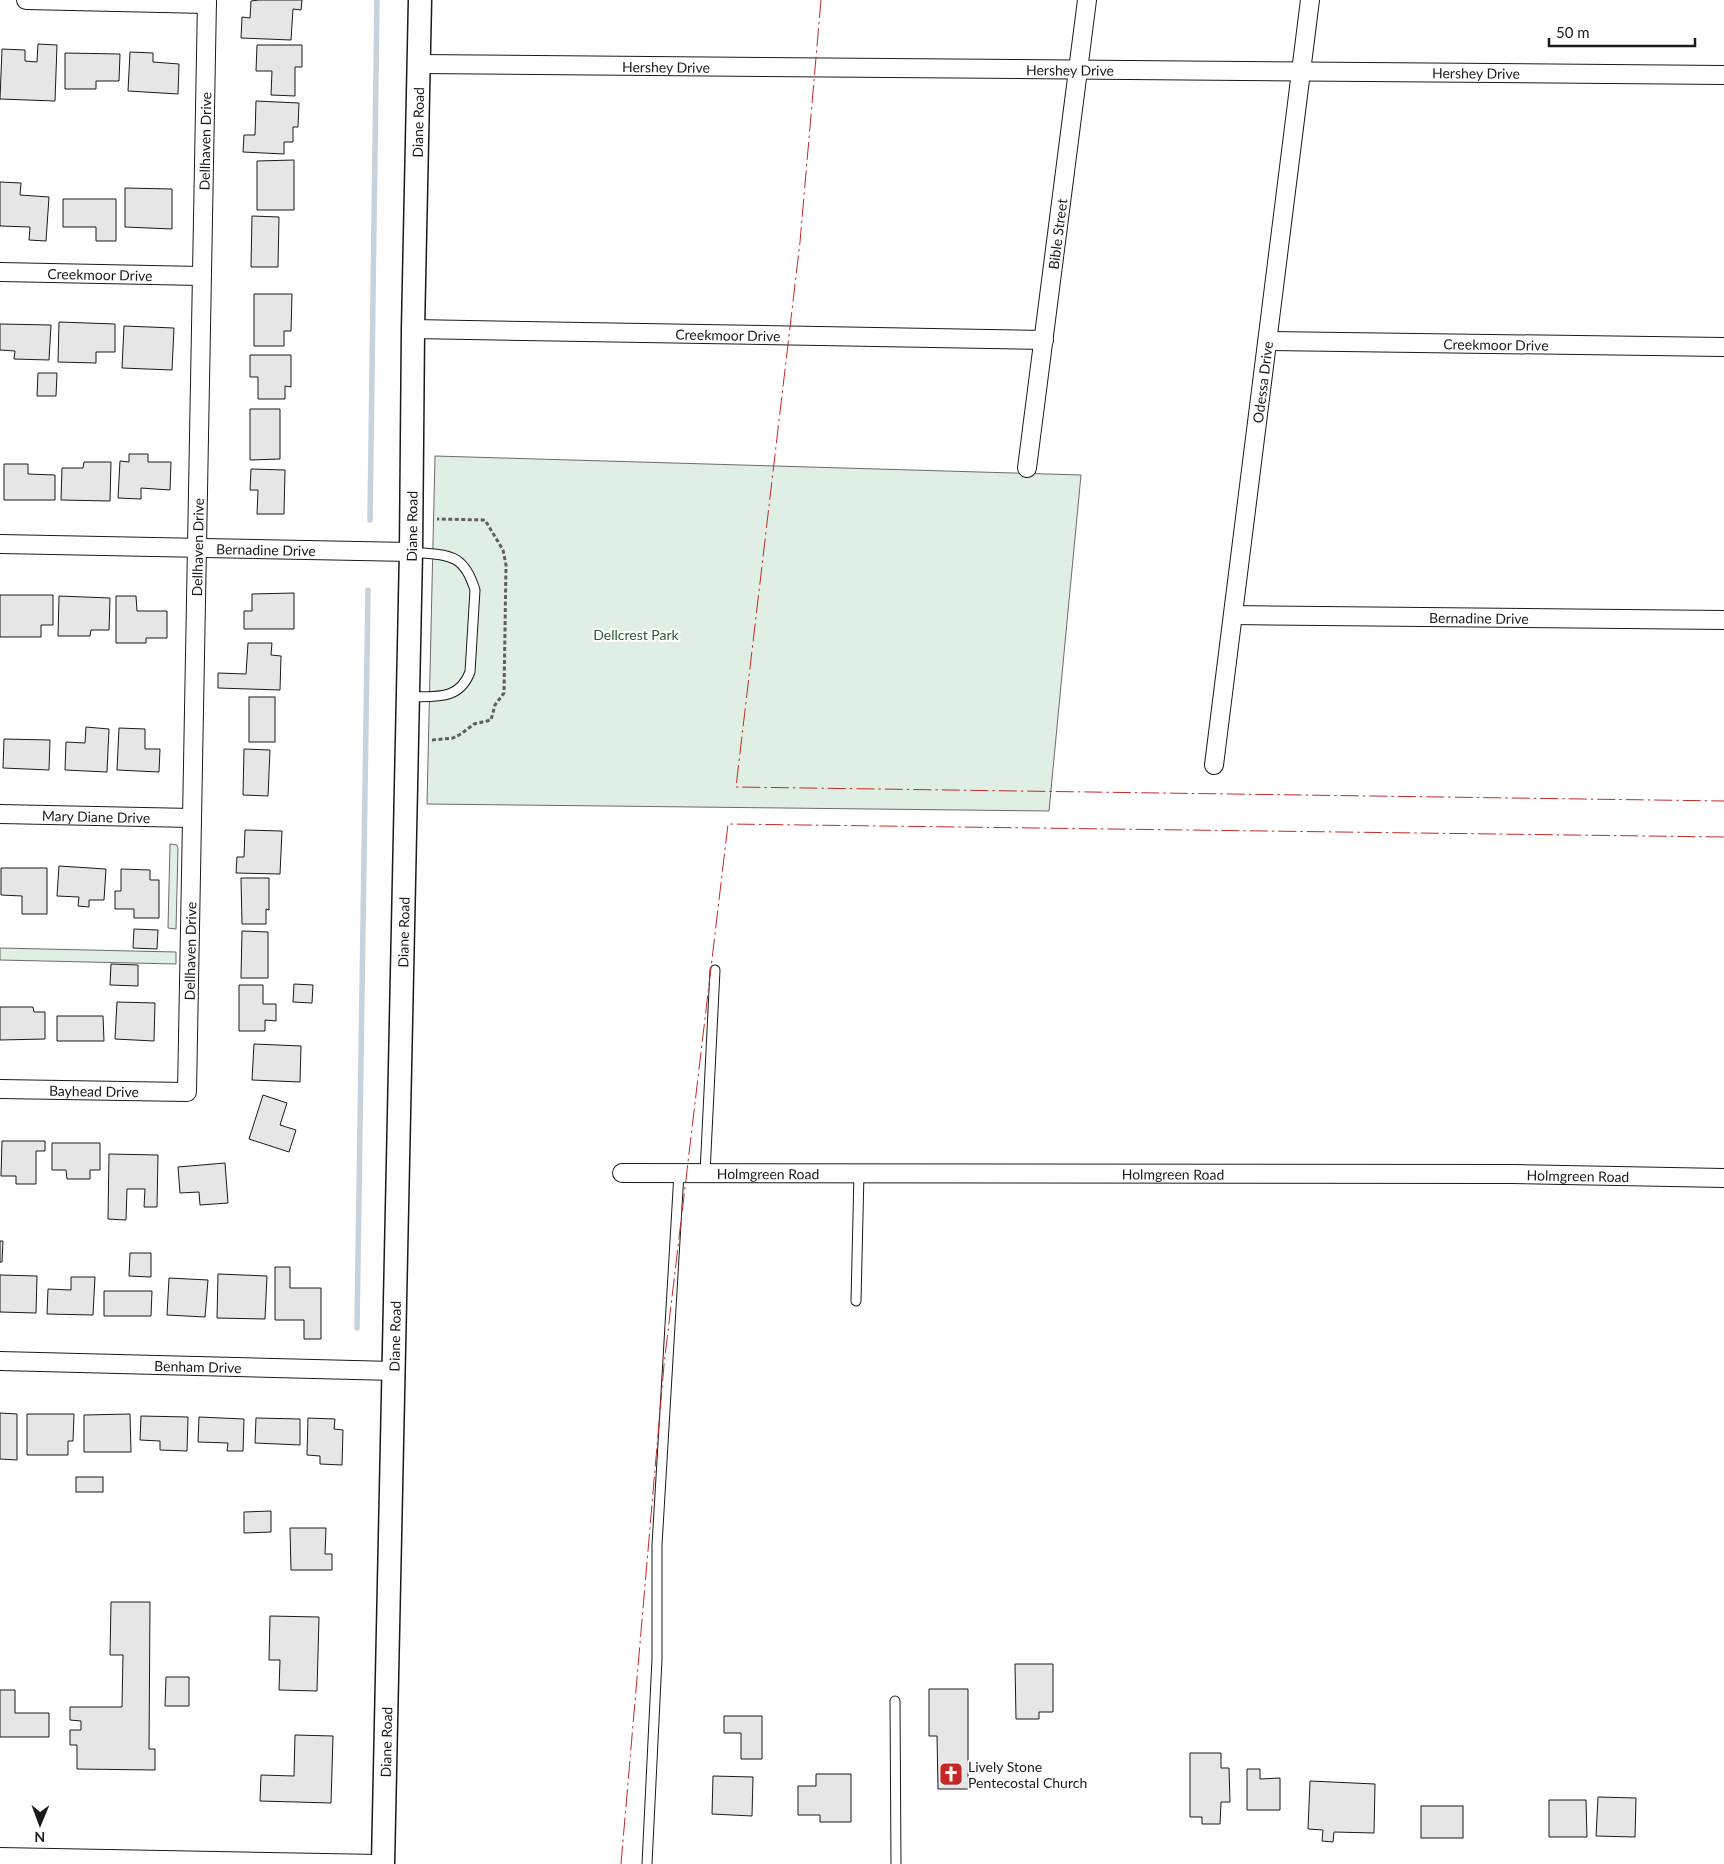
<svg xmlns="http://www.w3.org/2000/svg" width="1724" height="1864" viewBox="0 0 1724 1864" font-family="Lato,sans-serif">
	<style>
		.green { fill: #e0efe3; stroke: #6a6a6a }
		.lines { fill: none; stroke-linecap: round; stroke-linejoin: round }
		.stream { stroke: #c6d2dc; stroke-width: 5.5 }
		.building { fill: #e6e6e6; stroke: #1a1a1a }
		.service-casing { stroke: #1a1a1a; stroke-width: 11 }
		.minor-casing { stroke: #1a1a1a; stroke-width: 20 }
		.tertiary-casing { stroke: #1a1a1a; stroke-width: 25 }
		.path { stroke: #5f5f5f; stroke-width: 3; stroke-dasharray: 4 2.5; stroke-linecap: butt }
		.service { stroke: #fff; stroke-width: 9 }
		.minor { stroke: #fff; stroke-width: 18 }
		.tertiary { stroke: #fff; stroke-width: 22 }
		.power { stroke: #c62828; stroke-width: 1; stroke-dasharray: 18 4 2.5 4; stroke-linecap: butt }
		.labels { text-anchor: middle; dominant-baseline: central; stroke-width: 4; stroke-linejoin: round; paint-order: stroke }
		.street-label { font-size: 14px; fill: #1a1a1a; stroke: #fff }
		.park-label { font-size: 14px; fill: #2b5a34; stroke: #fff }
		.poi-label { font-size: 14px; fill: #1a1a1a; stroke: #fff; text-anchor: start }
	</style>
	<rect width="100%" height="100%" fill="#fff"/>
	<g class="green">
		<polygon points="435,456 1081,475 1049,811 427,804"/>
		<polygon points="170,844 177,845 178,849 176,929 168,928"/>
		<polygon points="0,948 176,952 176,964 0,960"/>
	</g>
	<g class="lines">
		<g class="stream">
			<polyline points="370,520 377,0"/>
			<polyline points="357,1328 368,590"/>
		</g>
	</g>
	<g class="building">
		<polygon points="259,0 302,0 301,10 293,9 291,40 241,38 242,17 250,18 251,1"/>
		<polygon points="38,44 57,45 55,101 0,99 2,49 25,50 25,61 37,62"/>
		<polygon points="257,45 302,45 302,67 295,67 295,96 271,95 272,71 256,71"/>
		<polygon points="130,52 153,53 153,62 179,64 178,94 128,91"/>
		<polygon points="65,53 120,54 119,81 96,81 96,89 65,89"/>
		<polygon points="256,101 299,103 298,127 293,127 293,142 284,142 284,154 243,152 244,135 255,135"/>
		<polygon points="294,160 294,210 257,210 257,161"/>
		<polygon points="0,182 21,183 20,195 49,197 46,241 29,240 30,227 0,226"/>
		<polygon points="125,188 172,189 172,229 125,227"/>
		<polygon points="63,199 116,199 116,241 96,241 96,227 63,227"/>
		<polygon points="252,216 279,217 278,267 251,267"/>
		<polygon points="254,294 292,294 291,331 284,331 284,346 254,346"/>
		<polygon points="59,322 115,324 115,352 96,352 96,363 58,362"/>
		<polygon points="0,324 51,325 49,360 14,359 15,351 0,350"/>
		<polygon points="124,326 174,328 172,370 122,368"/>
		<polygon points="250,355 291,355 291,387 285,386 285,399 258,399 258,377 250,377"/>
		<polygon points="38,373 57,373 56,396 37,396"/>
		<polygon points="250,409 280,409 280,459 250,460"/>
		<polygon points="129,454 148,454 148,462 171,462 170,490 141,488 141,499 118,498 120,461 129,462"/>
		<polygon points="84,462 111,462 110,501 61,500 62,468 83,468"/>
		<polygon points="4,464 28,464 28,474 55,475 55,500 4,500"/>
		<polygon points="251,469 285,470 284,514 257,514 258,490 250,490"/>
		<polygon points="294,593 294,629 244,629 244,611 252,611 252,594"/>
		<polygon points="0,595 53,595 53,625 41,625 41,637 0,637"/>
		<polygon points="59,596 110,598 109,630 91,630 90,636 58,636"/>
		<polygon points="116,596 136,596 137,611 167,611 167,638 146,638 146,643 116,643"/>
		<polygon points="248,643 272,643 271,655 281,656 280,690 218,688 218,673 246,674"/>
		<rect x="249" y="697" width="26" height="45"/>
		<polygon points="86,727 109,729 107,772 65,770 66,742 85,743"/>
		<polygon points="119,728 145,729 145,749 160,749 159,772 117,770"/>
		<polygon points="4,739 50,740 49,770 3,768"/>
		<polygon points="244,749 270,750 268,796 243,795"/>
		<polygon points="245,830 282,831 280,874 236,873 237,857 244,857"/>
		<polygon points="59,866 106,869 104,900 89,900 89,907 78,906 79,897 57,896"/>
		<polygon points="1,868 47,868 47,914 22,914 22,896 1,895"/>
		<polygon points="121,869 150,870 150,880 159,880 159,918 134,918 134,909 115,909 115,891 121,891"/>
		<polygon points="241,878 269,878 269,910 266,909 266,924 242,924"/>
		<polygon points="134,929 158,930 157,949 133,948"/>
		<polygon points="242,931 268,932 268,978 241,978"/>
		<polygon points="111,964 138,965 138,986 110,985"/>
		<polygon points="294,984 313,985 312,1003 293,1002"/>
		<polygon points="239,985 263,985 263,1004 276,1004 276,1021 265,1020 265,1031 239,1031"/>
		<polygon points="117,1002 155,1003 154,1041 115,1039"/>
		<polygon points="0,1007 33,1007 34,1012 45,1012 45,1039 0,1040"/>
		<polygon points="57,1016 103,1016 104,1041 57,1041"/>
		<polygon points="254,1044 301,1046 300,1082 252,1080"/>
		<polygon points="263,1095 287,1103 280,1125 296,1130 289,1152 249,1139"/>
		<polygon points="2,1141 45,1141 45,1151 36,1151 36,1184 16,1184 16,1176 1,1176"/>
		<polygon points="52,1143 100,1143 100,1170 90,1170 90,1179 67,1179 66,1170 52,1170"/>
		<polygon points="109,1154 158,1155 157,1207 144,1207 145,1189 127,1189 126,1220 108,1219"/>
		<polygon points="225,1163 228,1203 200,1205 199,1192 180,1193 178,1167"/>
		<polygon points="0,1241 3,1241 2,1262 0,1262"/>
		<polygon points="130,1253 151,1253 151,1277 129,1276"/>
		<polygon points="275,1267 290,1267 290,1288 321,1288 321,1339 304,1339 304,1320 275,1320"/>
		<polygon points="218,1274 267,1276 265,1319 217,1318"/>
		<polygon points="0,1275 37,1276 36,1313 0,1312"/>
		<polygon points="71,1277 95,1277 93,1315 47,1314 48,1289 71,1290"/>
		<polygon points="169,1278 208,1280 205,1317 167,1315"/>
		<polygon points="104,1291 152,1291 151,1316 104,1316"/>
		<polygon points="0,1413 17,1414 17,1460 0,1459"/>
		<polygon points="27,1414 74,1414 73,1441 68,1441 68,1455 27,1455"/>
		<polygon points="130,1414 131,1452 84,1452 84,1415"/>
		<polygon points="141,1416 188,1417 187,1451 160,1450 160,1441 140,1440"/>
		<polygon points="199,1417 244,1419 243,1451 227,1451 228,1443 198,1442"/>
		<polygon points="256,1418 300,1419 300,1445 255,1443"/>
		<polygon points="308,1418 335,1419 334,1429 343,1430 342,1465 320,1464 320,1456 307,1455"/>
		<rect x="76" y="1477" width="27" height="15"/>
		<polygon points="271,1511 271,1532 244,1533 244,1512"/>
		<polygon points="290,1528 326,1528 325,1554 332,1554 332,1570 291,1570"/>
		<polygon points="111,1602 150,1602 149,1749 155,1749 155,1770 77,1769 77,1745 70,1745 70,1730 81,1730 81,1721 70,1720 70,1707 122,1707 123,1655 110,1655"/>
		<polygon points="270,1616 319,1617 317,1691 279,1690 280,1660 269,1660"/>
		<polygon points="1015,1664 1053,1664 1053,1712 1039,1712 1039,1719 1016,1719"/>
		<polygon points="166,1677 189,1677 189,1706 165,1706"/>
		<polygon points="929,1689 968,1689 968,1789 938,1789 937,1736 929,1736"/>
		<polygon points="0,1690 15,1690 15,1713 49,1713 49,1737 0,1737"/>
		<polygon points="724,1716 762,1716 762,1759 741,1759 741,1733 724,1733"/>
		<polygon points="295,1735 333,1736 331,1803 260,1801 261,1775 294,1776"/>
		<polygon points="1190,1753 1221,1753 1221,1768 1229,1768 1230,1802 1221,1802 1220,1824 1202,1824 1202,1817 1190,1817"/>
		<polygon points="1247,1769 1260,1769 1260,1779 1280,1778 1280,1810 1247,1810"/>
		<polygon points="816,1774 851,1774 851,1822 820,1822 820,1815 798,1815 798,1786 816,1786"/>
		<polygon points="713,1776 753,1777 752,1816 712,1814"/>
		<polygon points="1310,1781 1375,1784 1374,1833 1334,1832 1333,1842 1322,1841 1323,1830 1308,1829"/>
		<polygon points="1598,1797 1636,1798 1635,1837 1596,1836"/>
		<polygon points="1549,1800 1586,1800 1587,1837 1549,1837"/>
		<rect x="1421" y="1806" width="42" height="32"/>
	</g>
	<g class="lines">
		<g class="service-casing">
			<g id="service">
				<path d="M409,697C435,696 459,701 470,672L475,590C463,551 447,556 412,552"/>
				<polyline points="705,1173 715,970"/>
				<polyline points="856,1301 859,1173"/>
				<polyline points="895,1701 896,1864"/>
				<polyline points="647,1864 657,1659 657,1545 679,1173"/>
			</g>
		</g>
		<g class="minor-casing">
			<g id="minor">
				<polyline points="26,0 207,4"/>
				<path id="s1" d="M418,64C853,69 1289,70 1724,75"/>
				<path id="s2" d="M0,272L201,276"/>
				<path id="s3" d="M413,329L1044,340"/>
				<path id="s4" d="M1268,341L1724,347"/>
				<path id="s5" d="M1027,468L1087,0"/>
				<path id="s6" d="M0,544L411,552"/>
				<path id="s7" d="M1233,615L1724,620"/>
				<path id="s8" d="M1214,765L1310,0"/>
				<path id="s9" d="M0,814L192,818"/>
				<path id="s10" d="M0,1089L187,1092L207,0"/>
				<path id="s11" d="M622,1173L1512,1174L1724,1178"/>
				<path id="s12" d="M0,1361L394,1371"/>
				<polyline points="0,1857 380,1864"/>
			</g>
		</g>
		<g class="tertiary-casing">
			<g id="tertiary">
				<path id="s13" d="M383,1864L411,552L413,329L420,0"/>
			</g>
		</g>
		<polyline class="path" points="432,740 453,738 461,734 474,724 491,720 495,705 504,693 506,565 503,550 485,520 437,519"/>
		<use href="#service" class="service"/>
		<use href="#minor" class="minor"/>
		<use href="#tertiary" class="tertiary"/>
		<g class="power">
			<polyline points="821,0 800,242 736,787 1724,801"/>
			<polyline points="621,1864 664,1365 728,824 1724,837"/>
		</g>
	</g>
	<defs>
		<g id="church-square" transform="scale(1.25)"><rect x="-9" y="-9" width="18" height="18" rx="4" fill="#c62828" stroke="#fff"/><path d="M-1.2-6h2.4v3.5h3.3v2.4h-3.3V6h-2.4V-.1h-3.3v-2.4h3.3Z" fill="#fff"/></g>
	</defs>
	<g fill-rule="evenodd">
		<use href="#church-square" x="951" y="1774"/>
	</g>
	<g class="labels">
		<g class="street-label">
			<text stroke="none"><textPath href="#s1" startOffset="248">Hershey Drive</textPath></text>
			<text stroke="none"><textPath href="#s1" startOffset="652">Hershey Drive</textPath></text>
			<text stroke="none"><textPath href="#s1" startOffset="1058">Hershey Drive</textPath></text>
			<text stroke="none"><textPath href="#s13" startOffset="1742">Diane Road</textPath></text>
			<text stroke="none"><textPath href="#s10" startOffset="1138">Dellhaven Drive</textPath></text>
			<text stroke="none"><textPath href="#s5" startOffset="236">Bible Street</textPath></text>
			<text stroke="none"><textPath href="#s2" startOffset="100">Creekmoor Drive</textPath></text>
			<text stroke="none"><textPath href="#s3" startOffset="315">Creekmoor Drive</textPath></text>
			<text stroke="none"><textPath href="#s4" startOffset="228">Creekmoor Drive</textPath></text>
			<text stroke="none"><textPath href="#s8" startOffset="386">Odessa Drive</textPath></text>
			<text stroke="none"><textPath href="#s13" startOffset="1338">Diane Road</textPath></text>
			<text stroke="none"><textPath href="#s10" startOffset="732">Dellhaven Drive</textPath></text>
			<text stroke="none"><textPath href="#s6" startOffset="266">Bernadine Drive</textPath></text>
			<text stroke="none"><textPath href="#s7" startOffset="246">Bernadine Drive</textPath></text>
			<text stroke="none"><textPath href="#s9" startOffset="96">Mary Diane Drive</textPath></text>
			<text stroke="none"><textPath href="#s13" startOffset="932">Diane Road</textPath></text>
			<text stroke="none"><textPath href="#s10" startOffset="328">Dellhaven Drive</textPath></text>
			<text stroke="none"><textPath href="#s10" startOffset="94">Bayhead Drive</textPath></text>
			<text stroke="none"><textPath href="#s11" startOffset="146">Holmgreen Road</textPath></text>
			<text stroke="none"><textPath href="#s11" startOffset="551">Holmgreen Road</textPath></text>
			<text stroke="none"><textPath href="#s11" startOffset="956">Holmgreen Road</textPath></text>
			<text stroke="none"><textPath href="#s13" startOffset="528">Diane Road</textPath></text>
			<text stroke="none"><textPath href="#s12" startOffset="198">Benham Drive</textPath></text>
			<text stroke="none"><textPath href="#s13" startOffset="122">Diane Road</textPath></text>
		</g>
		<g class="park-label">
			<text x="636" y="634">Dellcrest Park</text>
		</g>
		<g class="poi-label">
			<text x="968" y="1766">Lively Stone<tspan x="968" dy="16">Pentecostal Church</tspan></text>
		</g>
	</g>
	<g transform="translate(40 1824) rotate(181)" stroke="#ffffff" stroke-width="4" paint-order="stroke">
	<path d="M0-4L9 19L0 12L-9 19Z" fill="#1a1a1a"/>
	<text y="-8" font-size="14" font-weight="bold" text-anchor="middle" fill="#1a1a1a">N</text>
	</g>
	<path d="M1549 38v8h146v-8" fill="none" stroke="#1a1a1a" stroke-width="2.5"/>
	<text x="1556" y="38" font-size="15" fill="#1a1a1a" stroke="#ffffff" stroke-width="4" paint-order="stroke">50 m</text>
</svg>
